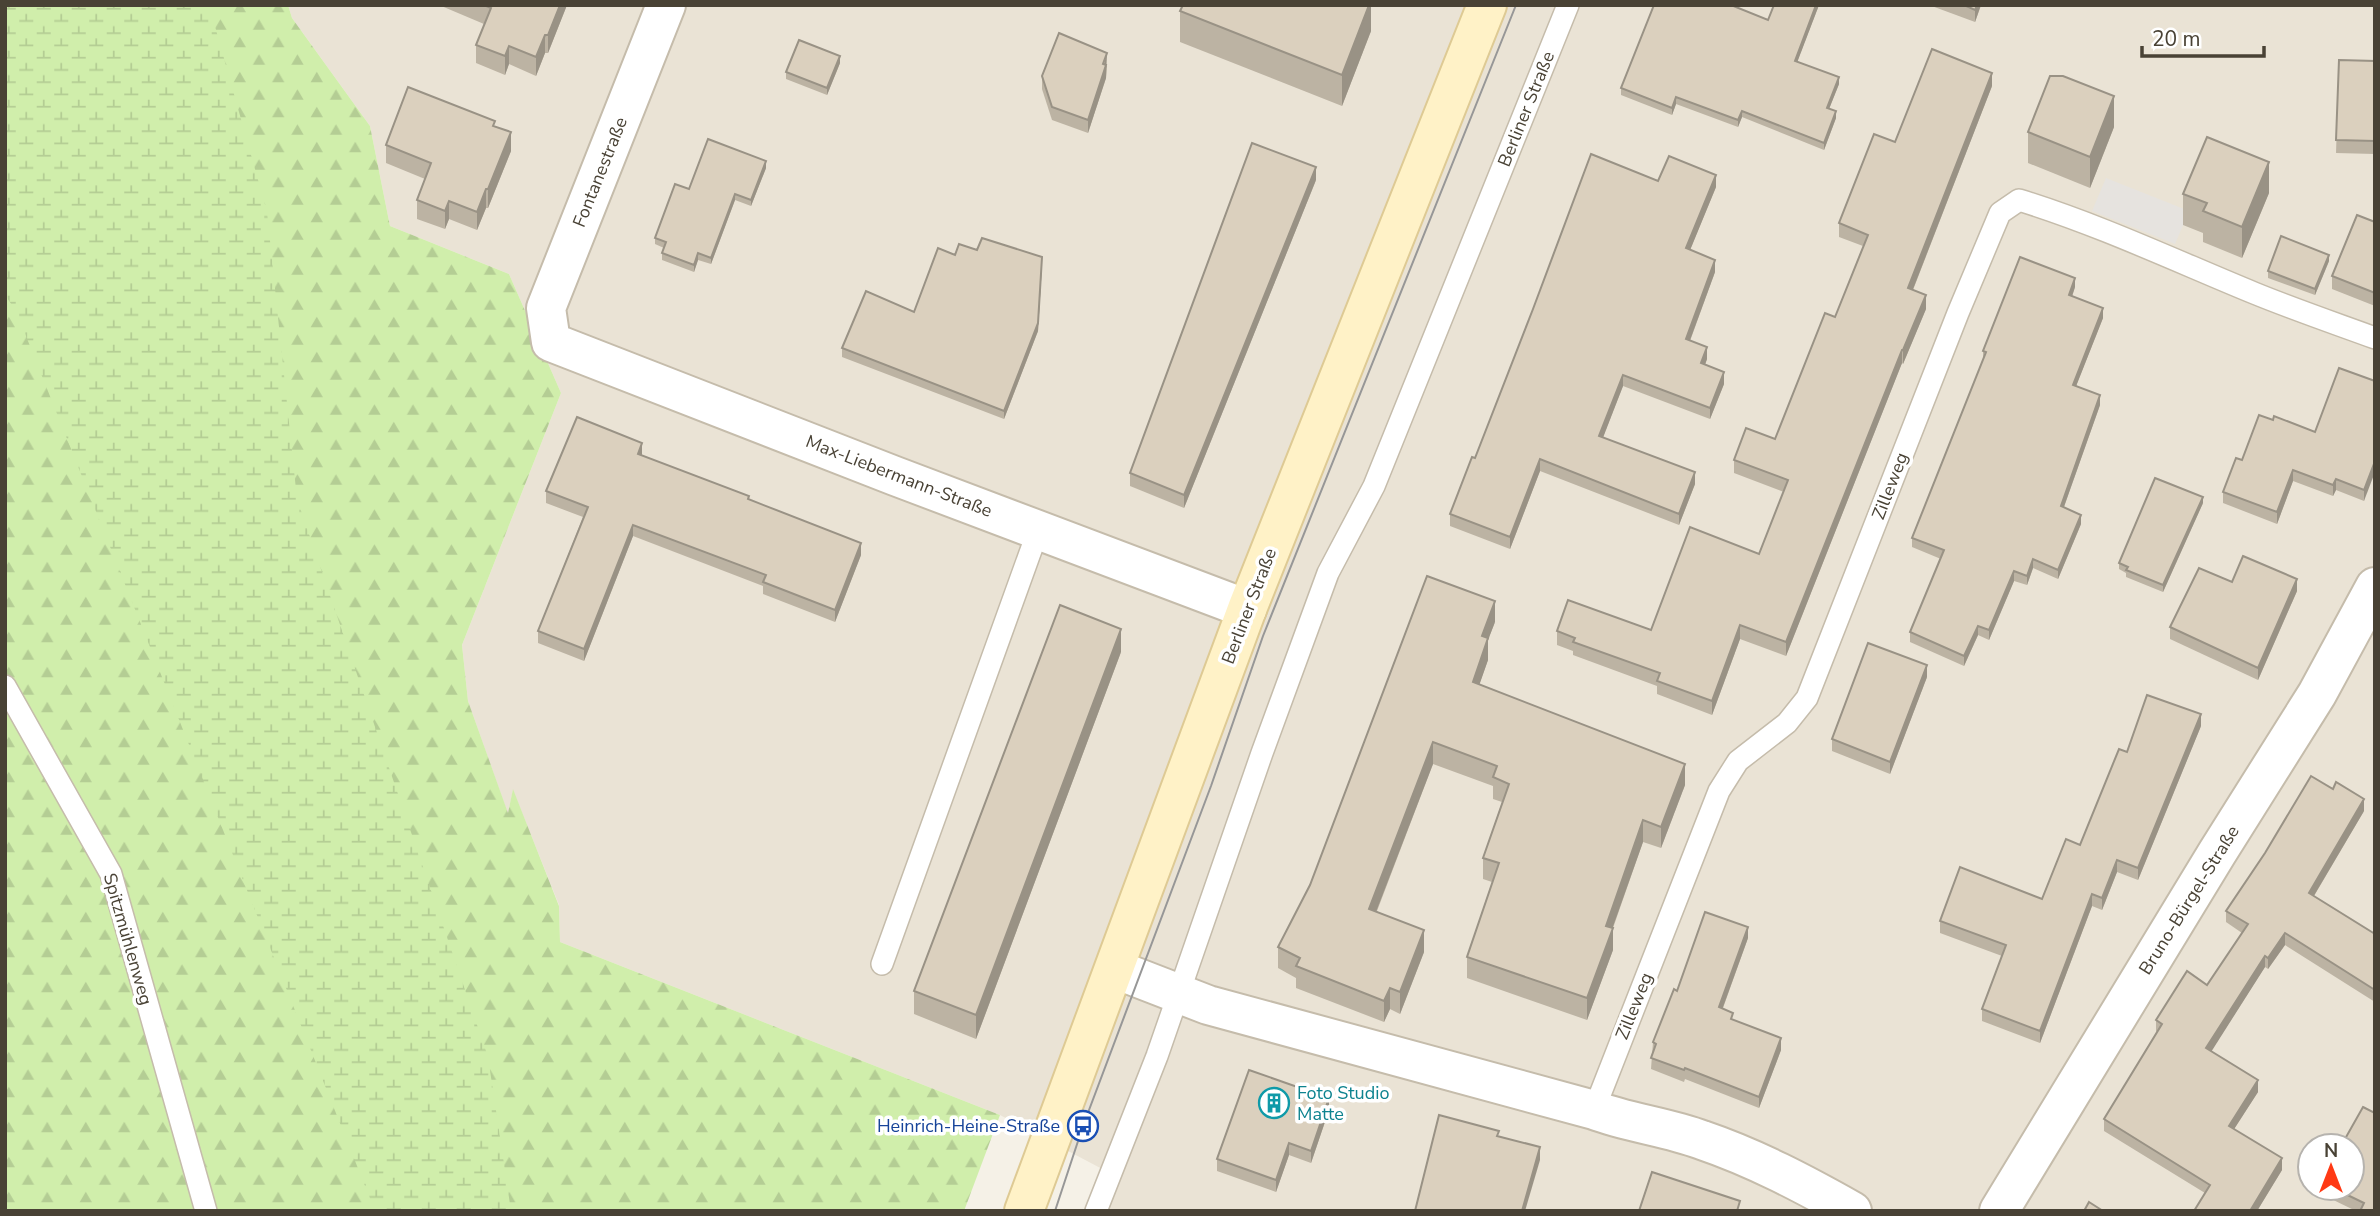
<svg xmlns="http://www.w3.org/2000/svg" width="2380" height="1216" viewBox="0 0 2380 1216" font-family="'Nunito Sans',sans-serif">
	<style>
		.residential { fill: #eae3d5; fill-rule: evenodd }
		.forest { fill: url(#forest-firs) }
		.wetland { fill: url(#wetland-marsh) }
		.parking { fill: #e6e3df }
		.lines { fill: none; stroke-linecap: round; stroke-linejoin: round }
		.lane-casing { stroke: #c5bcab; stroke-width: 24 }
		.street-casing { stroke: #c5bcab; stroke-width: 42 }
		.secondary-casing { stroke: #deca94; stroke-width: 42 }
		.lane { stroke: #fff; stroke-width: 21 }
		.street { stroke: #fff; stroke-width: 38 }
		.secondary { stroke: #fff2c7; stroke-width: 38 }
		.tram { stroke: #979797; stroke-width: 2 }
		.wall { fill: #bcb3a3 }
		.shaded-wall { fill: #999285 }
		.building { fill: #dbd0be; stroke: #999285; stroke-width: 2 }
		.labels { text-anchor: middle; dominant-baseline: central; stroke-width: 7; stroke-linejoin: round; paint-order: stroke }
		.street-label { font-size: 18px; fill: #494235; stroke: #fff }
		.culture-label { font-size: 18px; fill: #0d838f; stroke: #fff; text-anchor: start }
		.transit-label { font-size: 18px; fill: #164399; stroke: #fff; text-anchor: end }
	</style>
	<defs>
		<pattern id="forest-firs" width="22" height="20" patternUnits="userSpaceOnUse" patternTransform="scale(1.75)"><rect width="22" height="20" fill="#d0eeab"/><path d="M5 1l3.5 6h-7zM16 11l3.5 6h-7z" fill="#b4cd94"/></pattern>
		<pattern id="wetland-marsh" width="20" height="14" patternUnits="userSpaceOnUse" patternTransform="scale(1.75)"><rect width="20" height="14" fill="#d0eeab"/><path d="M1 5h8M5 5V1M11 12h8M15 12V8" fill="none" stroke="#b4cd94"/></pattern>
	</defs>
	<rect width="100%" height="100%" fill="#f5f1e7"/>
	<path class="residential" d="M288,5H2375V1211H1092L1106,1171L1000,1115L560,942L559,905L513,790L508,814L468,701L462,645L561,393L509,274L390,226L370,126L292,18ZM2310,1146H2352V1188H2310Z"/>
	<polygon class="forest" points="5,5 288,5 292,18 370,126 390,226 509,274 561,393 462,645 468,701 508,813 513,789 559,906 560,942 1000,1115 964,1211 5,1211"/>
	<polygon class="wetland" points="5,5 209,5 267,212 297,499 488,1057 511,1211 375,1211 16,311 5,295"/>
	<polygon class="parking" points="2106,178 2189,211 2175,244 2092,211"/>
	<g class="lines">
		<g class="lane-casing">
			<g id="lane">
				<polyline points="5,686 111,874 206,1211"/>
				<polyline points="882,964 1039,528"/>
				<path d="M1594,1110L1719,791L1738,761L1787,723L1807,698L1958,313L2000,213L2019,200C2100,225 2176,261 2254,293C2293,309 2334,323 2375,338"/>
				<polyline points="1096,1211 1157,1056 1262,753 1328,573 1374,486 1568,5"/>
			</g>
		</g>
		<g class="street-casing">
			<g id="street">
				<polyline points="666,5 546,308 551,342 895,476 1247,609"/>
				<path d="M1115,969L1208,1005L1594,1110C1629,1123 1667,1127 1702,1140C1755,1158 1804,1184 1852,1211"/>
				<polyline points="1999,1211 2217,853 2317,694 2375,587"/>
			</g>
		</g>
		<g class="secondary-casing">
			<polyline id="secondary" points="1024,1211 1247,609 1487,5"/>
		</g>
		<use href="#lane" class="lane"/>
		<use href="#street" class="street"/>
		<use href="#secondary" class="secondary"/>
		<polyline class="tram" points="1055,1211 1083,1126 1211,786 1263,636 1516,5"/>
	</g>
	<g class="wall">
		<polygon points="439,5 567,5 548,53 545,53 536,76 509,64 505,75 476,63 476,45 484,24"/>
		<polygon points="1371,5 1371,31 1342,106 1180,42 1180,11"/>
		<polygon points="1774,5 1819,5 1797,62 1839,84 1829,109 1836,118 1824,150 1742,117 1738,127 1676,104 1672,115 1621,95 1621,88 1768,20"/>
		<polygon points="1929,5 1981,5 1975,22"/>
		<polygon points="2339,60 2375,61 2375,154 2336,153"/>
		<polygon points="840,63 827,95 786,79 786,72"/>
		<polygon points="1107,66 1106,78 1088,133 1052,120 1042,89 1042,76"/>
		<polygon points="1992,86 1913,290 1926,309 1903,364 1902,363 1786,656 1740,639 1712,715 1657,694 1657,686 1573,655 1573,651 1557,645 1557,631 1651,630 1759,554 1784,492 1734,473 1734,460 1775,439 1835,317 1863,246 1839,237 1839,223 1895,142"/>
		<polygon points="495,127 511,151 488,208 486,208 477,230 449,219 445,229 417,219 417,200 425,179 386,163 386,145"/>
		<polygon points="2114,127 2090,188 2028,163 2028,132"/>
		<polygon points="766,168 751,206 735,200 711,264 698,260 694,272 662,260 662,253 664,248 655,244 655,238 689,189"/>
		<polygon points="1316,180 1184,508 1130,486 1130,473"/>
		<polygon points="1658,181 1716,187 1690,250 1715,272 1690,341 1707,359 1705,365 1724,384 1710,419 1623,386 1603,437 1695,484 1679,525 1540,471 1510,549 1450,526 1450,514"/>
		<polygon points="2269,193 2242,258 2203,242 2203,233 2183,225 2183,194"/>
		<polygon points="2375,222 2375,306 2332,289 2332,276"/>
		<polygon points="977,250 1042,265 1038,331 1004,419 842,357 842,348 914,312 955,255"/>
		<polygon points="2329,261 2315,295 2268,278 2268,271"/>
		<polygon points="2075,287 2072,297 2103,318 2076,386 2100,405 2064,507 2081,524 2058,579 2033,568 2027,585 2014,581 1989,640 1978,635 1964,666 1910,642 1910,632 1941,559 1912,547 1912,538 1983,361 1983,351"/>
		<polygon points="2375,381 2364,501 2336,490 2333,496 2293,481 2277,524 2223,503 2223,492 2242,460 2273,420 2315,432"/>
		<polygon points="642,454 642,456 749,500 861,555 835,622 763,594 763,586 633,536 584,661 538,643 538,631 583,517 546,503 546,491"/>
		<polygon points="2203,503 2163,592 2126,577 2126,573 2119,569 2119,563"/>
		<polygon points="2232,582 2297,591 2258,680 2170,639 2170,627"/>
		<polygon points="1495,622 1488,640 1488,660 1479,685 1685,785 1661,848 1643,842 1613,928 1613,950 1587,1020 1467,978 1467,957 1492,882 1483,879 1483,858 1502,802 1493,799 1493,786 1433,764 1377,911 1424,952 1400,1014 1390,1009 1384,1022 1296,988 1296,978 1278,968 1278,947"/>
		<polygon points="1121,652 976,1039 914,1014 914,991"/>
		<polygon points="1927,677 1890,774 1832,751 1832,739"/>
		<polygon points="2201,726 2138,880 2117,872 2102,910 2092,906 2040,1043 1982,1021 1982,1009 2002,956 1940,933 1940,921 2042,899 2080,845 2127,752"/>
		<polygon points="2364,811 2314,896 2375,934 2375,1002 2285,945 2268,969 2265,967 2211,1051 2258,1092 2234,1129 2282,1170 2257,1211 2194,1211 2205,1193 2104,1131 2104,1119 2157,1032 2156,1031 2156,1020 2207,985 2242,933 2226,922 2226,911"/>
		<polygon points="1748,938 1723,1008 1733,1020 1781,1050 1759,1108 1685,1079 1684,1082 1651,1069 1653,1042 1677,991"/>
		<polygon points="1329,1110 1311,1163 1289,1155 1276,1192 1217,1171 1217,1159"/>
		<polygon points="2321,1188 2352,1188 2375,1211 2356,1211 2321,1194"/>
	</g>
	<g class="shaded-wall">
		<polygon points="560,5 567,5 548,53 548,35"/>
		<polygon points="1369,5 1371,5 1371,31 1342,106 1342,75"/>
		<polygon points="1816,5 1819,5 1795,68 1795,61"/>
		<polygon points="1977,5 1981,5 1975,22 1975,10"/>
		<polygon points="545,35 545,53 536,76 536,57"/>
		<polygon points="509,46 509,64 505,75 505,56"/>
		<polygon points="1107,53 1106,78 1088,133 1088,120"/>
		<polygon points="840,56 840,63 827,95 827,88"/>
		<polygon points="1992,73 1992,86 1908,302 1908,288"/>
		<polygon points="1839,77 1839,84 1827,114 1827,108"/>
		<polygon points="2114,96 2114,127 2090,188 2090,157"/>
		<polygon points="1676,97 1676,104 1672,115 1672,108"/>
		<polygon points="1742,111 1742,117 1738,127 1738,120"/>
		<polygon points="1836,111 1836,118 1824,150 1824,143"/>
		<polygon points="511,132 511,151 488,208 488,189"/>
		<polygon points="766,161 766,168 751,206 751,200"/>
		<polygon points="2269,162 2269,193 2242,258 2242,227"/>
		<polygon points="1316,167 1316,180 1184,508 1184,495"/>
		<polygon points="1716,175 1716,187 1686,260 1686,248"/>
		<polygon points="486,189 486,208 477,230 477,212"/>
		<polygon points="735,194 735,200 711,264 711,258"/>
		<polygon points="449,201 449,219 445,229 445,211"/>
		<polygon points="698,253 698,260 694,272 694,265"/>
		<polygon points="2329,255 2329,261 2315,295 2315,289"/>
		<polygon points="1715,260 1715,272 1686,351 1686,339"/>
		<polygon points="1042,265 1038,331 1004,419 1004,411"/>
		<polygon points="2075,278 2075,287 2069,305 2069,295"/>
		<polygon points="1926,295 1926,309 1903,364 1903,350"/>
		<polygon points="2103,308 2103,318 2073,394 2073,385"/>
		<polygon points="1707,347 1707,359 1701,375 1701,363"/>
		<polygon points="1902,350 1902,363 1786,656 1786,642"/>
		<polygon points="1724,372 1724,384 1710,419 1710,408"/>
		<polygon points="1623,375 1623,386 1599,448 1599,436"/>
		<polygon points="2100,395 2100,405 2061,515 2061,506"/>
		<polygon points="642,443 642,454 638,466 638,454"/>
		<polygon points="1540,459 1540,471 1510,549 1510,537"/>
		<polygon points="2375,461 2375,472 2364,501 2364,490"/>
		<polygon points="2293,470 2293,481 2277,524 2277,512"/>
		<polygon points="1695,472 1695,484 1679,525 1679,514"/>
		<polygon points="2336,479 2336,490 2333,496 2333,485"/>
		<polygon points="2203,497 2203,503 2163,592 2163,585"/>
		<polygon points="2081,515 2081,524 2058,579 2058,570"/>
		<polygon points="633,525 633,536 584,661 584,649"/>
		<polygon points="861,543 861,555 835,622 835,610"/>
		<polygon points="2033,559 2033,568 2027,585 2027,576"/>
		<polygon points="2014,571 2014,581 1989,640 1989,630"/>
		<polygon points="2297,579 2297,591 2258,680 2258,668"/>
		<polygon points="1495,601 1495,622 1488,640 1488,660 1473,703 1473,682 1482,636"/>
		<polygon points="1740,625 1740,639 1712,715 1712,701"/>
		<polygon points="1978,626 1978,635 1964,666 1964,656"/>
		<polygon points="1121,629 1121,652 976,1039 976,1015"/>
		<polygon points="1927,665 1927,677 1890,774 1890,762"/>
		<polygon points="2201,714 2201,726 2138,880 2138,868"/>
		<polygon points="1433,742 1433,764 1369,930 1369,909"/>
		<polygon points="1685,764 1685,785 1661,848 1661,827"/>
		<polygon points="2364,799 2364,811 2309,904 2309,893"/>
		<polygon points="1643,820 1643,842 1611,932 1613,928 1613,950 1587,1020 1587,998 1606,926"/>
		<polygon points="2117,860 2117,872 2102,910 2102,898"/>
		<polygon points="2092,894 2092,906 2040,1043 2040,1031"/>
		<polygon points="1748,927 1748,938 1719,1018 1719,1007"/>
		<polygon points="1424,930 1424,952 1400,1014 1400,992"/>
		<polygon points="2285,933 2285,945 2268,969 2268,958"/>
		<polygon points="2265,956 2265,967 2206,1060 2206,1048"/>
		<polygon points="1390,988 1390,1009 1384,1022 1384,1001"/>
		<polygon points="1781,1038 1781,1050 1759,1108 1759,1097"/>
		<polygon points="2258,1080 2258,1092 2229,1137 2229,1126"/>
		<polygon points="1329,1098 1329,1110 1311,1163 1311,1151"/>
		<polygon points="1289,1143 1289,1155 1276,1192 1276,1180"/>
		<polygon points="1540,1147 1540,1160 1525,1211 1522,1211"/>
		<polygon points="2282,1158 2282,1170 2257,1211 2250,1211"/>
	</g>
	<g class="building">
		<polygon points="484,5 560,5 548,35 545,35 536,57 509,46 505,56 476,45 491,8"/>
		<polygon points="1183,5 1369,5 1342,75 1180,11"/>
		<polygon points="1654,5 1731,5 1768,20 1774,5 1816,5 1795,61 1839,77 1827,108 1836,111 1824,143 1742,111 1738,120 1676,97 1672,108 1621,88"/>
		<polygon points="1964,5 1977,5 1975,10"/>
		<polygon points="1059,33 1107,53 1103,64 1106,65 1088,120 1052,107 1042,76"/>
		<polygon points="799,40 840,56 827,88 786,72"/>
		<polygon points="1932,49 1992,73 1908,288 1926,295 1903,350 1902,350 1786,642 1740,625 1712,701 1657,681 1660,673 1573,642 1575,638 1557,631 1568,600 1651,630 1690,527 1759,554 1788,480 1734,460 1746,428 1775,439 1825,313 1835,317 1868,235 1839,223 1874,134 1895,142"/>
		<polygon points="2339,60 2375,61 2375,141 2336,140"/>
		<polygon points="2050,76 2063,76 2114,96 2090,157 2028,132"/>
		<polygon points="408,87 495,121 493,126 511,132 488,189 486,189 477,212 449,201 445,211 417,200 431,163 386,145"/>
		<polygon points="2207,137 2269,162 2242,227 2203,211 2207,203 2183,194"/>
		<polygon points="708,139 766,161 751,200 735,194 711,258 698,253 694,265 662,253 666,242 655,238 675,184 689,189"/>
		<polygon points="1252,143 1316,167 1184,495 1130,473"/>
		<polygon points="1591,154 1658,181 1669,156 1716,175 1686,248 1715,260 1686,339 1707,347 1701,363 1724,372 1710,408 1623,375 1599,436 1695,472 1679,514 1540,459 1510,537 1450,514 1472,457 1475,458 1533,309"/>
		<polygon points="2357,215 2375,222 2375,293 2332,276"/>
		<polygon points="2281,236 2329,255 2315,289 2268,271"/>
		<polygon points="982,238 1042,257 1038,323 1004,411 842,348 866,291 914,312 938,248 955,255 959,244 977,250"/>
		<polygon points="2020,257 2075,278 2069,295 2103,308 2073,385 2100,395 2061,506 2081,515 2058,570 2033,559 2027,576 2014,571 1989,630 1978,626 1964,656 1910,632 1944,550 1912,538 1986,352 1983,351"/>
		<polygon points="2339,368 2375,381 2375,461 2364,490 2336,479 2333,485 2293,470 2277,512 2223,492 2236,458 2242,460 2259,415 2273,420 2274,416 2315,432"/>
		<polygon points="577,417 642,443 638,454 749,496 748,499 861,543 835,610 763,582 766,575 633,525 584,649 538,631 588,507 546,491"/>
		<polygon points="2155,478 2203,497 2163,585 2126,570 2128,567 2119,563"/>
		<polygon points="2243,556 2297,579 2258,668 2170,627 2199,568 2232,582"/>
		<polygon points="1427,576 1495,601 1482,636 1488,638 1473,682 1685,764 1661,827 1643,820 1606,926 1613,928 1587,998 1467,957 1499,863 1483,858 1509,784 1493,777 1497,766 1433,742 1369,909 1424,930 1400,992 1390,988 1384,1001 1296,966 1300,958 1278,947 1310,885"/>
		<polygon points="1060,605 1121,629 976,1015 914,991"/>
		<polygon points="1868,643 1927,665 1890,762 1832,739"/>
		<polygon points="2147,695 2201,714 2138,868 2117,860 2102,898 2092,894 2040,1031 1982,1009 2006,945 1940,921 1960,867 2042,899 2066,839 2080,845 2119,749 2127,752"/>
		<polygon points="2311,776 2333,789 2336,782 2364,799 2309,893 2375,934 2375,990 2285,933 2268,958 2265,956 2206,1048 2258,1080 2229,1126 2282,1158 2250,1211 2194,1211 2210,1185 2104,1119 2162,1024 2156,1020 2187,971 2207,985 2248,924 2226,911 2265,853"/>
		<polygon points="1705,912 1748,927 1719,1007 1733,1013 1731,1019 1781,1038 1759,1097 1685,1068 1684,1070 1651,1058 1656,1044 1653,1042 1674,989 1677,991"/>
		<polygon points="1249,1070 1329,1098 1311,1151 1289,1143 1276,1180 1217,1159"/>
		<polygon points="2363,1107 2375,1113 2375,1211 2360,1211 2364,1203 2333,1188 2352,1188 2352,1146 2341,1146"/>
		<polygon points="1439,1115 1499,1131 1497,1136 1540,1147 1522,1211 1415,1211"/>
		<polygon points="1652,1172 1740,1201 1737,1211 1639,1211"/>
		<polygon points="2089,1202 2103,1211 2084,1211"/>
	</g>
	<defs>
		<g id="building-ring" transform="scale(1.575)"><circle r="9.5" fill="#fff" stroke="#0f9aa8" stroke-width="1.5"/><path d="M-4-6H4V6H1V3H-1V6H-4ZM-2.5-4.3h1.7v1.8h-1.7ZM.8-4.3h1.7v1.8H.8ZM-2.5-1h1.7V.8h-1.7ZM.8-1h1.7V.8H.8Z" fill="#0f9aa8"/></g>
		<g id="bus-ring" transform="scale(1.575)"><circle r="9.5" fill="#fff" stroke="#1a4fb4" stroke-width="1.5"/><path d="M-5-6H5V4H4V6H2V4H-2V6H-4V4H-5ZM-3.5-4V0h7V-4ZM-3.5 1.2v1.5H-2V1.2ZM2 1.2v1.5H3.5V1.2Z" fill="#1a4fb4"/></g>
	</defs>
	<g fill-rule="evenodd">
		<use href="#building-ring" x="1274" y="1103"/>
		<use href="#bus-ring" x="1083" y="1126"/>
	</g>
	<g class="labels">
		<g class="street-label">
			<text transform="translate(1526 109) rotate(-68)">Berliner Straße</text>
			<text transform="translate(600 172) rotate(-68)">Fontanestraße</text>
			<text transform="translate(899 476) rotate(21)">Max-Liebermann-Straße</text>
			<text transform="translate(1890 486) rotate(-69)">Zilleweg</text>
			<text transform="translate(1249 606) rotate(-69)">Berliner Straße</text>
			<text transform="translate(2189 900) rotate(-58)">Bruno-Bürgel-Straße</text>
			<text transform="translate(128 939) rotate(74)">Spitzmühlenweg</text>
			<text transform="translate(1634 1006) rotate(-68)">Zilleweg</text>
		</g>
		<g class="culture-label">
			<text x="1297" y="1093">Foto Studio<tspan x="1297" dy="21">Matte</tspan></text>
		</g>
		<g class="transit-label">
			<text x="1060" y="1126">Heinrich-Heine-Straße</text>
		</g>
	</g>
	<rect width="2380" height="1216" fill="none" stroke="#494235" stroke-width="14"/>
	<g transform="translate(2331 1167)"><circle r="33" fill="#ffffff" stroke="#b6b3ae" stroke-width="2"/>
	<path d="M0-5L12 26L0 18L-12 26Z" fill="#ff3914"/>
	<text y="-10" font-size="19" font-weight="bold" text-anchor="middle" fill="#494235">N</text>
	</g>
	<path d="M2142 46v10h122v-10" fill="none" stroke="#494235" stroke-width="3.5"/>
	<text x="2152" y="46" font-size="21" fill="#494235" stroke="#ffffff" stroke-width="5" paint-order="stroke">20 m</text>
</svg>
